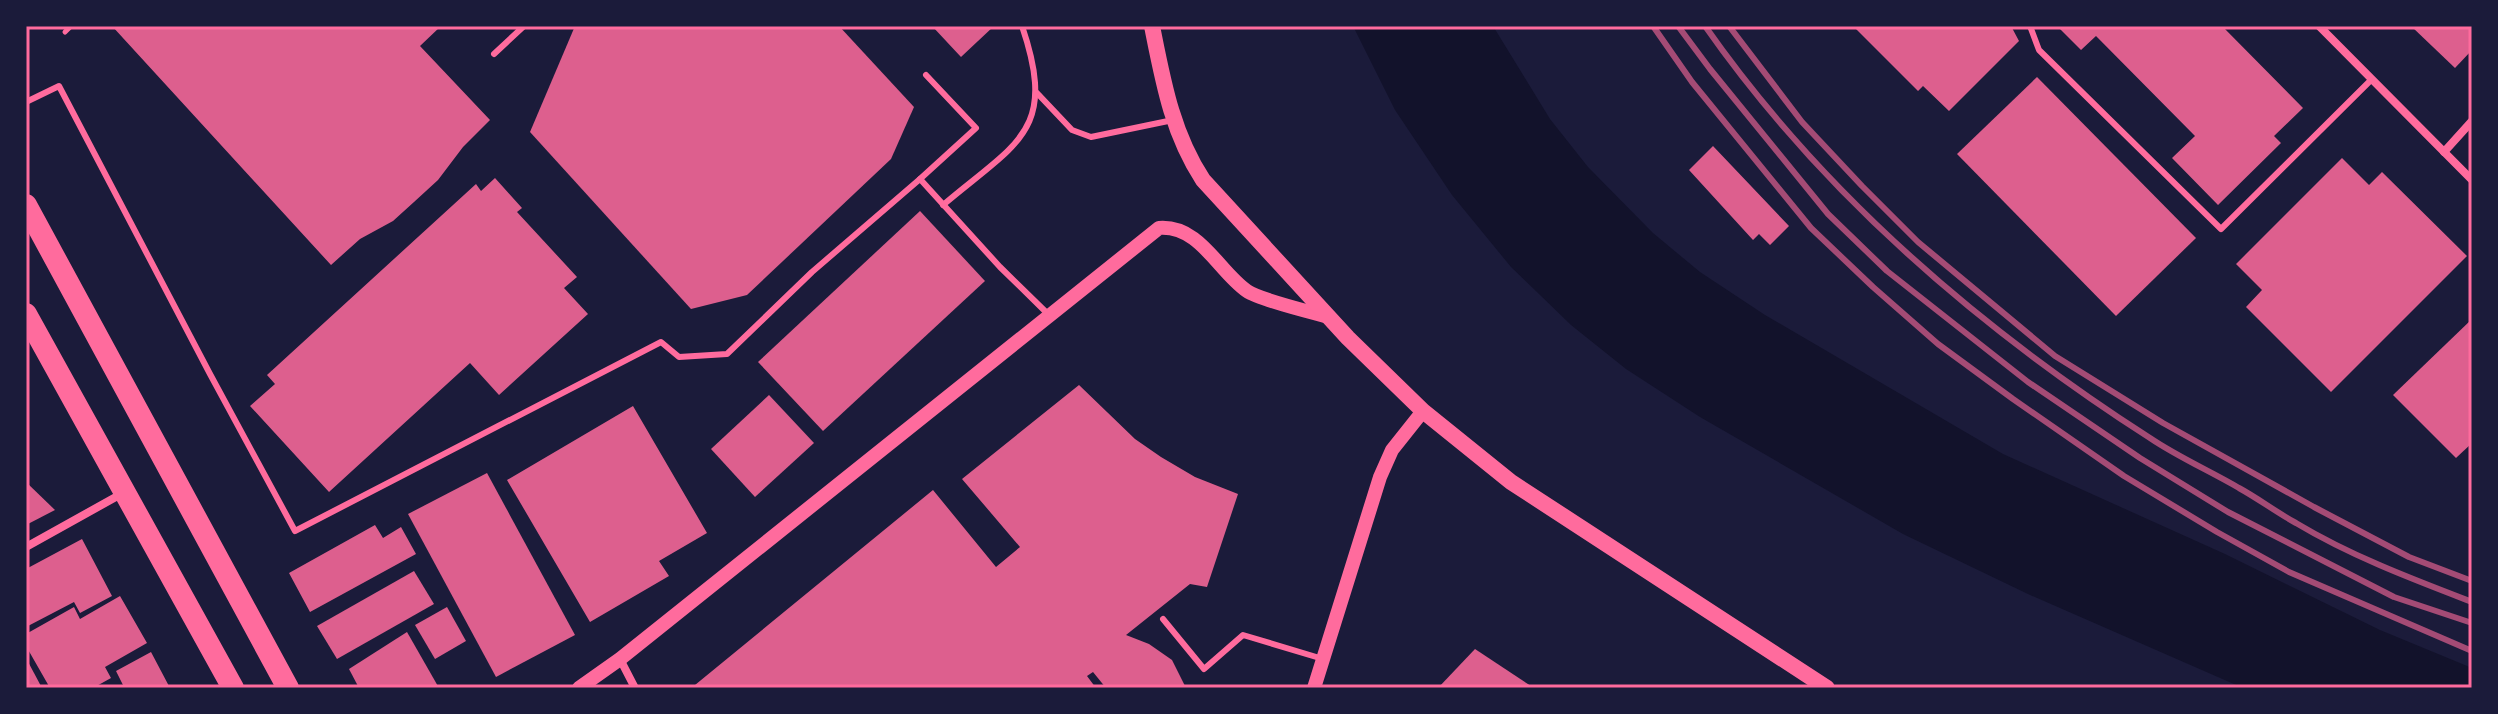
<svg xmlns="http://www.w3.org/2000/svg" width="2498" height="714" viewBox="0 0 2498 714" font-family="'Noto Serif',serif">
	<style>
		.water { fill: #12122b }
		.building { fill: #dd5f8e }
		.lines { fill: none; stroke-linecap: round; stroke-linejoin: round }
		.path { stroke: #ff6b9d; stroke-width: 5 }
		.service { stroke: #ff6b9d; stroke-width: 6 }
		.minor { stroke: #ff6b9d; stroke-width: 8 }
		.tertiary { stroke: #ff6b9d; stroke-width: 14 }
		.secondary { stroke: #ff6b9d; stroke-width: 16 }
		.trunk { stroke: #ff6b9d; stroke-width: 22 }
		.rail { stroke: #a44b75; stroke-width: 6 }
		.neatline { fill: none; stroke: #ff6b9d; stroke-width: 3 }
	</style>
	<rect width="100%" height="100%" fill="#1b1b3a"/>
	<polygon class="water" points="1353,26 1493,26 1550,119 1588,167 1653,233 1700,272 1765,315 2003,454 2225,554 2380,630 2472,668 2472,688 2243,688 2030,595 1903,534 1700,417 1626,369 1571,325 1511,267 1452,195 1395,110"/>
	<g class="building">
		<polygon points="112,26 441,26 420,46 490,120 463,147 438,180 414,202 393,221 360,239 331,265"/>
		<polygon points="575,26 839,26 914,107 891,159 747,295 691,309 530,132"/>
		<polygon points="932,26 994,26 961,57"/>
		<polygon points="1853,26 2011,26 2019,41 1949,111 1923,86 1918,91"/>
		<polygon points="2057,26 2222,26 2303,108 2274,136 2281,143 2218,205 2172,158 2195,136 2096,36 2081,50"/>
		<polygon points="2411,26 2472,26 2472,50 2455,68"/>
		<polygon points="2037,77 2196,238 2116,316 1957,154"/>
		<polygon points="1713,146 1789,226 1770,245 1759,234 1753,240 1689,170"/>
		<polygon points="2342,158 2369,185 2382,172 2467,256 2331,392 2246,307 2262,290 2236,264"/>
		<polygon points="495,178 522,208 517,212 577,277 564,288 588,314 499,395 470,363 329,492 250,406 275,384 267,375 476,184 481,191"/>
		<polygon points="920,211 985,281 823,431 758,362"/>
		<polygon points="2472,319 2472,443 2456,458 2393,395"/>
		<polygon points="1079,385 1135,439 1161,457 1195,477 1238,494 1207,587 1190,584 1126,635 1149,644 1172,660 1186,688 1106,688 1093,672 1087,676 1096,688 697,688 695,685 933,490 996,567 1020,547 962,479"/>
		<polygon points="769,395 814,443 755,497 711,449"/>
		<polygon points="633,406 707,533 659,561 669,576 590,622 507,480"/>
		<polygon points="487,473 575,635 496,677 408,514"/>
		<polygon points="26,482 55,510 26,525"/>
		<polygon points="375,525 383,538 401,527 416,554 310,612 289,573"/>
		<polygon points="82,539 112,596 80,613 74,602 28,626 26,622 26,569"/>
		<polygon points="414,571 434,604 337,659 317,626"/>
		<polygon points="120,596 147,643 105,667 111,678 93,688 50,688 26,646 26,634 74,607 80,619"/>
		<polygon points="447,607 466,641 435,659 415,625"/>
		<polygon points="407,632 439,688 359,688 349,669"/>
		<polygon points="1475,649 1534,688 1438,688"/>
		<polygon points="151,652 170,688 117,688 123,685 116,671"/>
		<polygon points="26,658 42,688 26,688"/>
	</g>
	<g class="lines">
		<polyline class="path" points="65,32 71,26"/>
		<g class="service">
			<polyline points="2030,26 2039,50 2221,229 2372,79"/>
			<polyline points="494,54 524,26"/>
			<polyline points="1037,93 1072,130 1091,137 1173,120"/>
			<polyline points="26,102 59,86 210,374 295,531 661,342 679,357 727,354 812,272 920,179 1000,267 1049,315"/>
			<polyline points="920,179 976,128 926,75"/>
			<path d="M943,205C1017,142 1058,132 1022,26"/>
			<polyline points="1163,619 1204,669 1243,635 1323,659"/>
		</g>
		<g class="minor">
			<polyline points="2319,26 2472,180"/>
			<polyline points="2444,152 2472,121"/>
			<polyline points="26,547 123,493"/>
			<polyline points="620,659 635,688"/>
		</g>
		<g class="tertiary">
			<path d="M579,688L620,659L1159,228C1200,225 1218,271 1247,291C1260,300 1311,312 1329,317"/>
			<polyline points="1314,688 1380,477 1392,450 1423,411"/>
		</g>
		<path class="secondary" d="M1152,26C1163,81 1172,133 1203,180L1348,338L1423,411L1511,482L1827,688"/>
		<g class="trunk">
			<polyline points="26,205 288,688"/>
			<polyline points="26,314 233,688"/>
		</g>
		<g class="rail">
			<polyline points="1653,26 1692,82 1811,228 1873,287 1938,344 2013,399 2124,476 2217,532 2289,572 2472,651"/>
			<polyline points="1678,26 1710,69 1828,214 1887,271 2028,382 2140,458 2228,512 2394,597 2472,623"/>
			<path d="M1705,26C1822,193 1979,328 2150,438C2178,457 2210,471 2239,488C2259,499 2276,512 2296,523C2351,556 2412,579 2472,602"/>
			<polyline points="1729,26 1802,122 1862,186 1918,242 2055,356 2163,423 2314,507 2409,557 2472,581"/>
		</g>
	</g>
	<rect width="2498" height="714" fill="none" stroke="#1b1b3a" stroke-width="56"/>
	<rect x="28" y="28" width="2442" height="658" class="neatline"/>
</svg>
